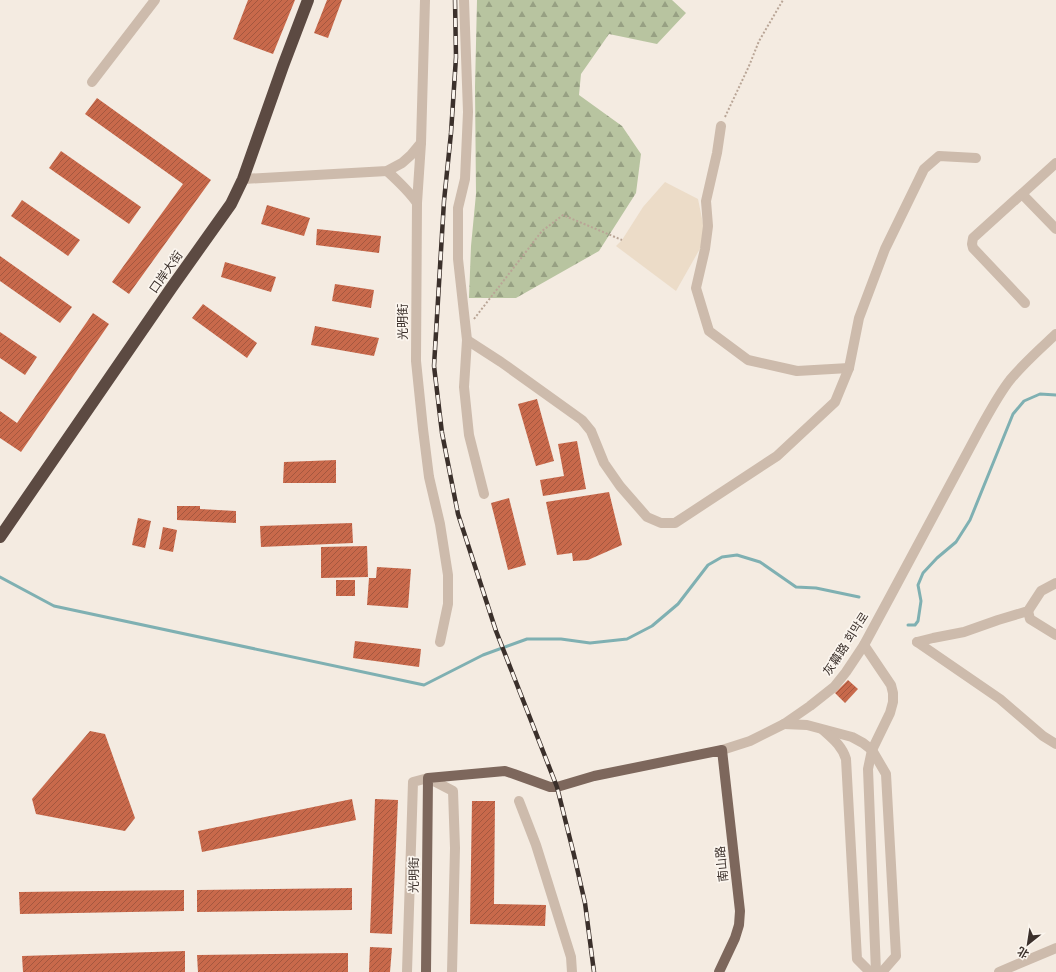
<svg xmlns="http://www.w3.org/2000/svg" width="1056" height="972" viewBox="0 0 1056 972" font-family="Helvetica,'Noto Sans SC','Noto Sans KR',sans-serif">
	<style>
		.forest { fill: url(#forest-firs) }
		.plaza { fill: #ecdcc8 }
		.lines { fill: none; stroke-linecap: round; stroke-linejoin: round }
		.stream { stroke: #7fb0b2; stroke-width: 3 }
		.building { fill: url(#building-hatch) }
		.path { stroke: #b9a596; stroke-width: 2; stroke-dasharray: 2 2; stroke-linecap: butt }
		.minor { stroke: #cdbbac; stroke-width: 10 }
		.major { stroke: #7d675c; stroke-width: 10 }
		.highway { stroke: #5c4a42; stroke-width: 12 }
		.rail-casing { stroke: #3b302b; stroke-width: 4.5 }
		.rail { stroke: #fbf5ee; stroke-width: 3; stroke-dasharray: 9; stroke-linecap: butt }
		.labels { text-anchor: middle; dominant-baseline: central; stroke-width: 3.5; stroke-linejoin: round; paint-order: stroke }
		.street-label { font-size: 12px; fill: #3b302b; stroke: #fbf5ee }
	</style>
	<defs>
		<pattern id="forest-firs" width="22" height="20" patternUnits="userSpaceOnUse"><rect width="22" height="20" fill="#b8c4a0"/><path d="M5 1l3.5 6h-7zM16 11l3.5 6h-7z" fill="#97a083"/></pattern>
		<pattern id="building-hatch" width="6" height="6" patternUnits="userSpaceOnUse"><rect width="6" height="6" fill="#c8694b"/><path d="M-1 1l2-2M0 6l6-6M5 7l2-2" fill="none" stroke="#a4573f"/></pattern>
	</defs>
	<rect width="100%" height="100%" fill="#f4ebe1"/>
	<polygon class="forest" points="477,0 672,0 686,13 657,44 609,34 581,74 579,95 622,126 641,154 636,193 599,251 516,298 469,298 471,246 476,194 475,87"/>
	<polygon class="plaza" points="665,182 698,199 706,238 676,291 616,246 622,240 643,207"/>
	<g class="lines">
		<g class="stream">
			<polyline points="0,577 54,606 424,685 483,655 527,639 561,639 590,643 627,639 652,626 678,604 708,565 722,557 737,555 760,562 796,587 816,588 859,597"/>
			<polyline points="908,625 915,625 918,621 921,601 918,585 923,573 937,558 956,542 970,520 1013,414 1024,401 1040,394 1056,395"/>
		</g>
	</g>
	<g class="building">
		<polygon points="248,0 295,0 273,54 233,39"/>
		<polygon points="327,0 342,0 328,38 314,33"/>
		<polygon points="97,98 211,180 129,294 112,282 183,184 85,114"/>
		<polygon points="61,151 141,207 129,224 49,168"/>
		<polygon points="22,200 80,240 68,256 11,216"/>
		<polygon points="267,205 310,218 304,236 261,224"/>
		<polygon points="317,229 381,236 379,253 316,245"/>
		<polygon points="0,256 72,307 60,323 0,281"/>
		<polygon points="225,262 276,277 271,292 221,277"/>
		<polygon points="335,284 374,290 371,308 332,301"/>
		<polygon points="203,304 257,343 247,358 192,318"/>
		<polygon points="93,313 109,324 21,452 0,438 0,411 17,423"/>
		<polygon points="315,326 379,338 374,356 311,345"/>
		<polygon points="0,332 37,357 25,375 0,358"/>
		<polygon points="537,399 554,461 536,466 518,404"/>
		<polygon points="577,441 586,489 543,496 540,480 564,476 558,444"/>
		<polygon points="336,460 336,483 283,483 284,462"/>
		<polygon points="609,492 622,545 588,560 573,561 572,553 557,555 546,502"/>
		<polygon points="509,498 526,565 508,570 491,503"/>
		<polygon points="177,506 200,506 200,509 236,511 236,523 177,520"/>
		<polygon points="138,518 151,521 145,548 132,545"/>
		<polygon points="352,523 353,543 261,547 260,526"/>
		<polygon points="163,527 177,530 173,552 159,549"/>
		<polygon points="367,546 368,577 321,578 321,547"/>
		<polygon points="377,567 411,569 408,608 367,605 369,578 376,578"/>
		<rect x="336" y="580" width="19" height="16"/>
		<polygon points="355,641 421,649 419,667 353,658"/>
		<polygon points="848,680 858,689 845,703 835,693"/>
		<polygon points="90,731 105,734 135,818 125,831 36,814 32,799"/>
		<polygon points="352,799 356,820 202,852 198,831"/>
		<polygon points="375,799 398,800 392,934 370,933"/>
		<polygon points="472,801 495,801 494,904 546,905 545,926 470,924"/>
		<polygon points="352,888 352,910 197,912 197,890"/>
		<polygon points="184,890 184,911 20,914 19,892"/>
		<polygon points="370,947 392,948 390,972 369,972"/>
		<polygon points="185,951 185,972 23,972 22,956"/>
		<polygon points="348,953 348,972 198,972 197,955"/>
	</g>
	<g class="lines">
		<g class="path">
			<polyline points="725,117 749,66 759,41 783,0"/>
			<polyline points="474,319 542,231 563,215 622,240"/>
		</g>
		<g class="minor">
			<polyline points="425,0 421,143 417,203 416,361 423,429 429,477 440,524 448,575 448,604 440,642"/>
			<polyline points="464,0 468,112 465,179 458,208 458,259 467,340 464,387 469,435 484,494"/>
			<polyline points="92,82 155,0"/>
			<polyline points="721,126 717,153 706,201 708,226 705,249 696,288 709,331 748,360 797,371 849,368"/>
			<path d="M387,171C398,181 409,191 417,203"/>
			<polyline points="243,179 387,171 402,163 411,155 421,143"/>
			<polyline points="1022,194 1056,229"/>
			<polyline points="1025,303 973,248 972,244 973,238 1056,163"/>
			<polyline points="467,340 501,362 582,420 591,431 604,463 620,486 647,517 661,523 675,523 777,456 835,402 849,368 859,318 885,249 924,169 939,156 976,158"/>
			<polyline points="1028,611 1030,619 1056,635"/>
			<polyline points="917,642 1000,699 1043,736 1056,744"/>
			<polyline points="917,642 933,638 964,632 998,620 1028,611 1041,591 1056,583"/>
			<polyline points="864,645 891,685 893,693 893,702 890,713 872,750 868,769 876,972"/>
			<polyline points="784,724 807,725 852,737 863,743 872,750 886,774 896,956 882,972"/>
			<path d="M823,730C833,739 842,746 846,759L857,959L870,972"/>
			<path d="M722,750L750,741L784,724L810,706L834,687L846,672L864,645L891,595L981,427C990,411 999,394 1010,380C1024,363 1040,349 1056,334"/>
			<polyline points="519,801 536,845 571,957 572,972"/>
			<polyline points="407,972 413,782 428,778 453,791 455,848 452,972"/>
			<polyline points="999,972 1056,948"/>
		</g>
		<polyline class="major" points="426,972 428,778 505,771 514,774 550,787 557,787 594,776 722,750 740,911 739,925 735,938 719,972"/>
		<polyline class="highway" points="0,537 172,287 231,204 243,179 283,66 308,0"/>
		<g class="rail-casing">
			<polyline id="rail" points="455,0 456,57 451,133 444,201 434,366 442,433 458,514 496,631 557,787 574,855 585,903 594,972"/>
		</g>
		<use href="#rail" class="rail"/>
	</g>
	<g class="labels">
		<g class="street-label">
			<text transform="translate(166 272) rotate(-55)">口岸大街</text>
			<text transform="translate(403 322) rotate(-90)">光明街</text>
			<text transform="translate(846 644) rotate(-57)">灰幕路 회막로</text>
			<text transform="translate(722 864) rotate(-96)">南山路</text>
			<text transform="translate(414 875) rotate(-89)">光明街</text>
		</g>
	</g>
	<g transform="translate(1028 944) rotate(210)" stroke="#fbf5ee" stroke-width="3" paint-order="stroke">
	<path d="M0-3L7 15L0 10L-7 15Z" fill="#3b302b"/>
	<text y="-6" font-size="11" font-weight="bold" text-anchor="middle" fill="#3b302b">北</text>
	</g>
</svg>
